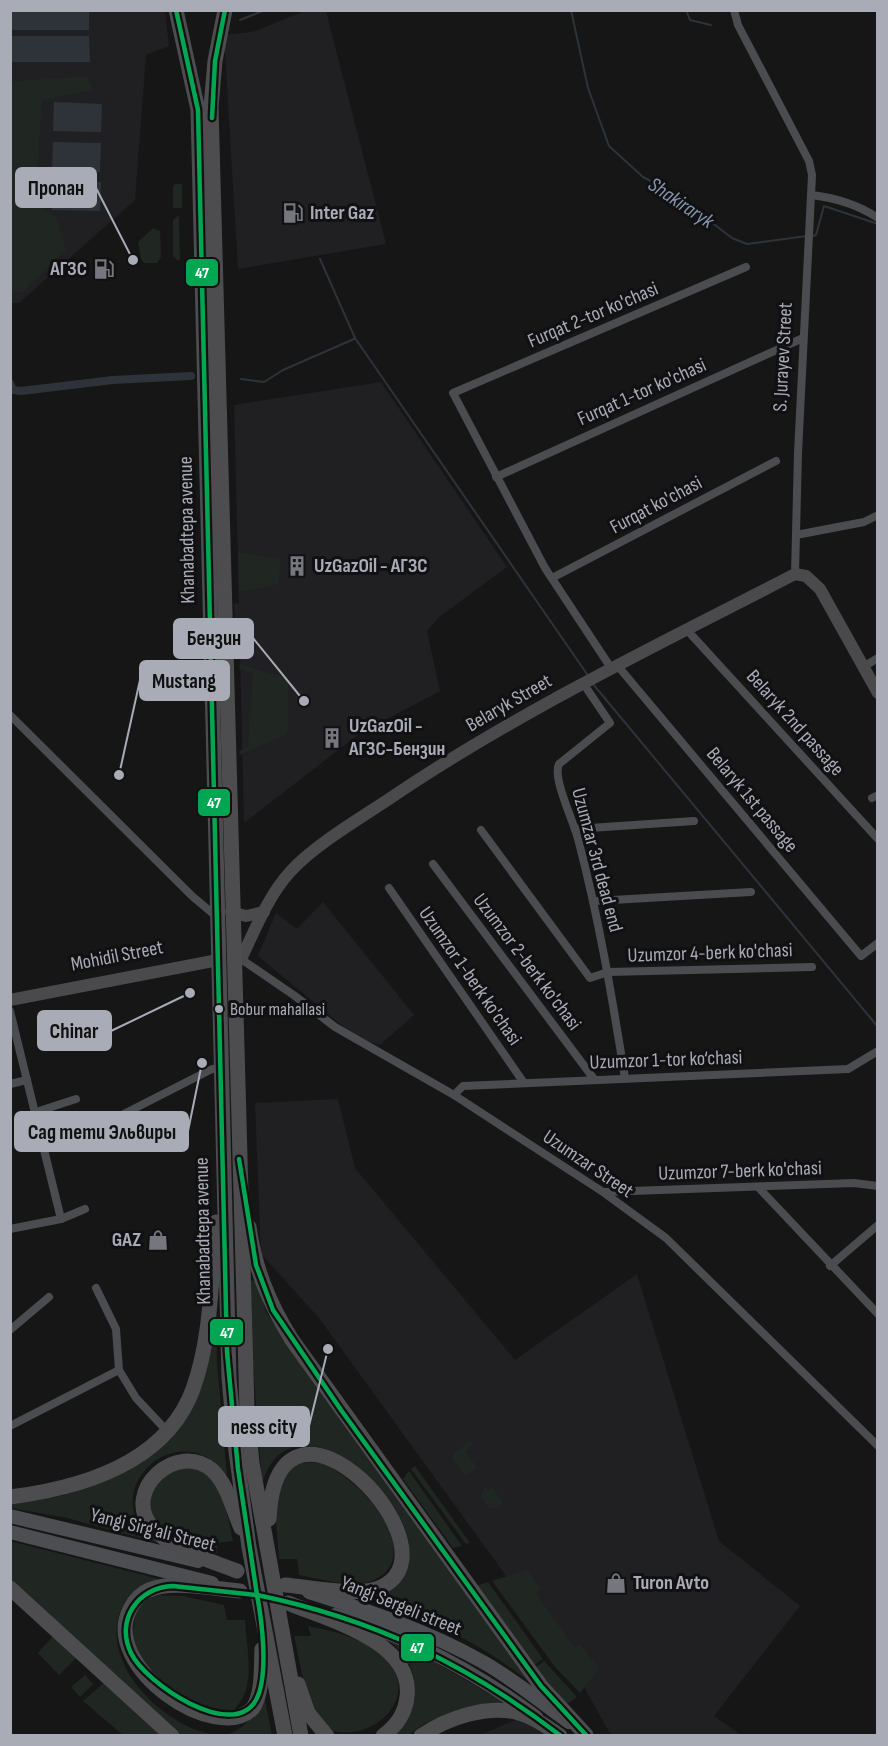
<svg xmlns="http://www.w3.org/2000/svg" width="888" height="1746" viewBox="0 0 888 1746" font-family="'Sofia Sans Condensed',sans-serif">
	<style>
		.built { fill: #202022 }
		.green { fill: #202621 }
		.water { fill: #2e333a }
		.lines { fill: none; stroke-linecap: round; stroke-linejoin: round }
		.stream { stroke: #2e333a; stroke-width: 2 }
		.canal { stroke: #2e333a; stroke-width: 8 }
		.street { stroke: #4b4c4f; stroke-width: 8 }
		.secondary { stroke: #4a4a4d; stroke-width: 12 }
		.primary { stroke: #4d4e51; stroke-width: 14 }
		.highway { stroke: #4d4d50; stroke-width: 15 }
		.bus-1-casing { stroke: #111012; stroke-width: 9 }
		.bus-1 { stroke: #00a651; stroke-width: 4.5 }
		.bus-dot { fill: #a9abb6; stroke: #111012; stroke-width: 2 }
		.labels { text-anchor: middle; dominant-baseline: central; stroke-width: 6; stroke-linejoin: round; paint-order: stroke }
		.bus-label { font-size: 18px; fill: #a9abb6; stroke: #111012; text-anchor: start }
		.poi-label { font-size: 20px; font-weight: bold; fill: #a9abb6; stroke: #111012; text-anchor: start }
		.street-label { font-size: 20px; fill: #a9abb6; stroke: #111012 }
		.water-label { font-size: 21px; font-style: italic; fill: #8395ad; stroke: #111012 }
		.leader { fill: none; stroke: #a9abb6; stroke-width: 2 }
		.callout-dot { fill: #a9abb6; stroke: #111012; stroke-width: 2 }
		.callout { fill: #a9abb6; stroke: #a9abb6; stroke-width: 2 }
		.callout-label { font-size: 21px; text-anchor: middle; font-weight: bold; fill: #111 }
		.line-badge { stroke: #111012; stroke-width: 2 }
		.badge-label { font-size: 16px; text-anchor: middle; font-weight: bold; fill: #fff }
	</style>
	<rect width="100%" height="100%" fill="#161616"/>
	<g class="built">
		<polygon points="10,11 165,11 169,46 146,55 135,200 19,303 10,303"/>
		<polygon points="305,11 326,11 386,244 238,269 224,35 252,32"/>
		<polygon points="381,382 507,567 439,617 427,631 440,691 359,734 244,823 240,652 236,647 234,604 239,603 234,405"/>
		<polygon points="323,902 414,1015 380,1045 356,1037 258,956 276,913 297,929"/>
		<polygon points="338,1099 355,1168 515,1360 637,1274 719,1541 800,1606 714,1716 741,1735 613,1736 609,1732 575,1671 319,1318 261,1254 255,1103"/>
		<polygon points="520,1718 545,1735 478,1736"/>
	</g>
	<g class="green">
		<polygon points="88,77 92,90 42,100 37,176 45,209 57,219 66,250 22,292 11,292 11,81"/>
		<polygon points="175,184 182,184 182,208 173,208 173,186"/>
		<polygon points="179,215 180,260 178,261 173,256 173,220"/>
		<polygon points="153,228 160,231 161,257 157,263 144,263 141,259 138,242"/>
		<polygon points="238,552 280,560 279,584 239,592"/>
		<polygon points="240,664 284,677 288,683 288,730 285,735 240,755 239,751 248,746 253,674 239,668"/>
		<path d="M216,1266L217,1364L227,1475C220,1469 214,1461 206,1457C157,1431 98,1503 158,1543L67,1518L11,1508V1503L61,1496L100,1483L185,1418Z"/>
		<path d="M255,1280L267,1313L282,1336L539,1690C481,1642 434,1620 362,1599C500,1567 294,1361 262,1485L247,1282Z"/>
		<polygon points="470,1441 473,1444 465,1451 477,1467 465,1476 453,1460 454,1453"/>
		<path d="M294,1463C304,1463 318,1461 326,1465C356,1480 403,1526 392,1562C388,1572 378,1580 368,1582C348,1587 320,1579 299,1575L297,1559H279L274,1495Z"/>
		<path d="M185,1466C191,1468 202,1469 207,1474C223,1490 229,1520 233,1541L217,1543V1553C185,1545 171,1539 149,1515L153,1482Z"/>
		<polygon points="415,1466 470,1543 466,1544 411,1469"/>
		<polygon points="409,1471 462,1546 453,1548 403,1479"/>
		<polygon points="485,1487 488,1490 492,1487 503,1502 496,1508 489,1508 480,1497"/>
		<path d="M10,1541L163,1580C146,1582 134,1587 125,1602C91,1658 166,1732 220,1735H178L11,1581Z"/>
		<polygon points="527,1570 541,1589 536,1593 574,1647 580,1644 599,1669 580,1693 555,1667 492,1581"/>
		<polygon points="488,1582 543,1659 534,1665 475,1586"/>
		<path d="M154,1595L183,1596L224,1605L227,1620H245C247,1652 259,1697 226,1715L158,1688L132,1640L135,1615L141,1604Z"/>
		<path d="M308,1626C332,1631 365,1638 384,1656C425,1698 370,1746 327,1729C307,1715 300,1660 294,1636H311Z"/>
		<polygon points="54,1635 77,1657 59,1675 38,1653"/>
		<path d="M387,1640L433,1661L507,1704L451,1713L424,1724L408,1735H391C398,1725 410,1711 413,1698C419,1675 406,1651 387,1640Z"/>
		<polygon points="544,1661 577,1697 566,1705 535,1668"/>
		<polygon points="85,1675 93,1684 80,1697 71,1687"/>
		<polygon points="105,1682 164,1735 123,1735 83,1701"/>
		<path d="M263,1690L272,1735L223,1736C248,1729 255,1713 263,1690Z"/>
	</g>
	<g class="water">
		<polygon points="10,11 89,11 89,30 11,30"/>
		<polygon points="11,36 89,36 90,62 11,62"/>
		<polygon points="54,102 102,104 101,132 53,131"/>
		<polygon points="53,142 101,143 100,172 52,170"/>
		<polygon points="53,181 101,182 100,211 52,210"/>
	</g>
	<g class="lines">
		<g class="stream">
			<polyline points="571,10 588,88 609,146 643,177 672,192 732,238 747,244 807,236"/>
			<polyline points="686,10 690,20 711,25"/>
			<polyline points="240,20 265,10"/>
			<polyline points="813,236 816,235 824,206 878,224"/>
			<polyline points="320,259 355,338 589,677"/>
			<polyline points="241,379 264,382 283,370 354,339"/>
			<polyline points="593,684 878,1027"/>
		</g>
		<polyline class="canal" points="10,383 13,390 21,391 113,380 191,376"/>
		<g class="street">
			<polyline points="734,10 738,25 809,161 812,175 798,453 795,574"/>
			<path d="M812,195C836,198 857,204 878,218"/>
			<polyline points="496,477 803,338"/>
			<polyline points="796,535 864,522 878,515"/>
			<polyline points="552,578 776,461"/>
			<polyline points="687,630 878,839"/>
			<polyline points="617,665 861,956 878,943"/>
			<polyline points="863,667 878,658"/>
			<polyline points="611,668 545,568 453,393 746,267"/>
			<path d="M583,683L610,723L559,764C552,778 574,822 578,839C599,918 612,997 625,1078"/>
			<polyline points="10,715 192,896 217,917"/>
			<polyline points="872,798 878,795"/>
			<polyline points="575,829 694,821"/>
			<polyline points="481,830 590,978 608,972 812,967"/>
			<polyline points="433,864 594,1079"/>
			<polyline points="389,888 524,1083"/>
			<polyline points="595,901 751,892"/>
			<polyline points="241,959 295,996 335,1027 454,1095 603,1192 666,1238 878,1446"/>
			<polyline points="10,1011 61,1219"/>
			<polyline points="10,1084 27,1080"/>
			<polyline points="454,1095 463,1086 848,1069 878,1051"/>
			<polyline points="36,1112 76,1099"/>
			<polyline points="110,1121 212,1069 221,1069"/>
			<polyline points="758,1187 878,1314"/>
			<polyline points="604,1192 854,1183 878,1186"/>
			<polyline points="10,1229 61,1219 85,1209"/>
			<polyline points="830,1266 878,1225"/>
			<polyline points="96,1288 116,1329 119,1370 136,1398 167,1431"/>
			<polyline points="10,1330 49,1297"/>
			<polyline points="10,1426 119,1370"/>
		</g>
		<g class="secondary">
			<polyline points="231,912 246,916 264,912"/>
			<path d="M233,959H241C255,930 268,896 290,872C313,846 359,819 389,799C517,712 658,645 795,574L806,576L820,589L878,693"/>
			<polyline points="10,1000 218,960"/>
		</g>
		<g class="primary">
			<polyline points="10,1516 198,1561"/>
			<polyline points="10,1532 212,1583"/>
			<path d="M309,1592C369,1611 428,1631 483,1662C513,1679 541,1702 569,1722"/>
			<path d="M335,1615C409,1636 474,1671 536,1717"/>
		</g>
		<g class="highway">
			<polyline points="176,10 198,110 229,1378 235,1444 249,1547 285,1736"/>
			<polyline points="225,10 215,61 211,107 247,1410 252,1463 301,1736"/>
			<path d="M249,1227C255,1269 269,1303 292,1340L541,1686L586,1735"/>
			<path d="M10,1497C81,1488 166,1463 193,1389C212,1337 211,1276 216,1222"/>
			<path d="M269,1519C277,1352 471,1557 376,1589C353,1596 309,1587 285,1585"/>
			<path d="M237,1571C210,1560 172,1551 152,1527C121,1491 177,1440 212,1470C227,1483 233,1510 241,1528"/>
			<polyline points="10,1588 172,1736"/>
			<path d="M240,1591C216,1589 172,1580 149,1590C141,1593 134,1601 130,1609C100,1667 217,1746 253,1708C263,1692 261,1667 262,1649"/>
			<path d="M288,1603C328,1620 414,1641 407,1697C405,1714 397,1725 383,1736"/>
			<polyline points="298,1684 308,1713 327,1736"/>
			<path d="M421,1736C447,1718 488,1704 519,1713C534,1717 548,1727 560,1736"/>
		</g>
		<g class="bus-1-casing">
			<g id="bus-1">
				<polyline points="176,10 198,110 227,1352 238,1469 257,1595"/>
				<polyline points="212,118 215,61 225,10"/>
				<polyline points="239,1159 256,1265 273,1310 341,1410 541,1686 587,1736"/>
				<path d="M173,1586L257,1595C262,1621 269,1676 256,1700C232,1742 145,1683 131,1653C115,1620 138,1587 173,1586Z"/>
				<path d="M257,1595C374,1619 467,1664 561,1736"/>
			</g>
		</g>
		<use href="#bus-1" class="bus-1"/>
	</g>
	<defs>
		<g id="fuel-bare" transform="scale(1.62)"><path d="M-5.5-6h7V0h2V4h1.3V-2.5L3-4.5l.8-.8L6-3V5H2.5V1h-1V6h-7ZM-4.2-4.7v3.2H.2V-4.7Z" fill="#76777e" stroke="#111012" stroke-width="2.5" paint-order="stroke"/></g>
		<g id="building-bare" transform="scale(1.62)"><path d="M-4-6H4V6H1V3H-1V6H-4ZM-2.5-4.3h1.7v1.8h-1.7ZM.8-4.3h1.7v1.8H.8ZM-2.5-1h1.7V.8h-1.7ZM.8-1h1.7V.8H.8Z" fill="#76777e" stroke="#111012" stroke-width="2.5" paint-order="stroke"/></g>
		<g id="shop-bare" transform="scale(1.62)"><path d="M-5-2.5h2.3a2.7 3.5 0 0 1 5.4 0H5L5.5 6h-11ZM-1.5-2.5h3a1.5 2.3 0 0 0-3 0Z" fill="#76777e" stroke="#111012" stroke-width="2.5" paint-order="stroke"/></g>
	</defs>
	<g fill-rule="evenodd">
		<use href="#fuel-bare" x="293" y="213"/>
		<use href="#fuel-bare" x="104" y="269"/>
		<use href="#building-bare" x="297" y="566"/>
		<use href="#building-bare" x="332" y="738"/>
		<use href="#shop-bare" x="158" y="1240"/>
		<use href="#shop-bare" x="616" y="1583"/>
	</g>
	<circle class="bus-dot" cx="219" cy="1009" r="5"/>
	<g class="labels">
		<g class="bus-label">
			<text x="230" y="1009">Bobur mahallasi</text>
		</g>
		<g class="poi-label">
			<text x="310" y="213">Inter Gaz</text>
			<text x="87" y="269" text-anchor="end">АГЗС</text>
			<text x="314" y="566">UzGazOil - АГЗС</text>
			<text x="349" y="726">UzGazOil -<tspan x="349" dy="23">АГЗС-Бензин</tspan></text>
			<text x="141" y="1240" text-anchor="end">GAZ</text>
			<text x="633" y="1583">Turon Avto</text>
		</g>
		<g class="street-label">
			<text transform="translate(593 315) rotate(-23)">Furqat 2-tor ko'chasi</text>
			<text transform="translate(783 357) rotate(-87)">S. Jurayev Street</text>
			<text transform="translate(642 392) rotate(-24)">Furqat 1-tor ko'chasi</text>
			<text transform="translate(656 505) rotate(-28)">Furqat ko'chasi</text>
			<text transform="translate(187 530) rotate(-91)">Khanabadtepa avenue</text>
			<text transform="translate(509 703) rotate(-30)">Belaryk Street</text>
			<text transform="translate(795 723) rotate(48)">Belaryk 2nd passage</text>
			<text transform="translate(752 800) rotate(50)">Belaryk 1st passage</text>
			<text transform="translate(597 860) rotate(75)">Uzumzar 3rd dead end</text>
			<text transform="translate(710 953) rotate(-2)">Uzumzor 4-berk ko'chasi</text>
			<text transform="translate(117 956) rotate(-11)">Mohidil Street</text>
			<text transform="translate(527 962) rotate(53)">Uzumzor 2-berk ko'chasi</text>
			<text transform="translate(470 976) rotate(55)">Uzumzor 1-berk ko'chasi</text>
			<text transform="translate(666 1060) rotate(-2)">Uzumzor 1-tor ko‘chasi</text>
			<text transform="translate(588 1164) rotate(34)">Uzumzar Street</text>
			<text transform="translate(740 1171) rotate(-2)">Uzumzor 7-berk ko'chasi</text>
			<text transform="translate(203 1231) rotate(-91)">Khanabadtepa avenue</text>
			<text transform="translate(153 1530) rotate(14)">Yangi Sirg'ali Street</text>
			<text transform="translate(401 1606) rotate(22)">Yangi Sergeli street</text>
		</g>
		<g class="water-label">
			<text transform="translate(681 203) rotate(34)">Shakiraryk</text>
		</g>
	</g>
	<path class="leader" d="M133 260L96 188M304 701L253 638M119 775L140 680M190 993L111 1031M202 1063L188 1131M328 1349L309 1426"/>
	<g class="callout-dot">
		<circle cx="133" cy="260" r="6"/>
		<circle cx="304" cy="701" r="6"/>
		<circle cx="119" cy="775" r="6"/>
		<circle cx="190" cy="993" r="6"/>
		<circle cx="202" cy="1063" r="6"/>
		<circle cx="328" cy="1349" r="6"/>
	</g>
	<g class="callout">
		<rect x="16" y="168" width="80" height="39" rx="6"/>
		<rect x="174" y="619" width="79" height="39" rx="6"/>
		<rect x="140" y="661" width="89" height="39" rx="6"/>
		<rect x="38" y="1011" width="73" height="39" rx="6"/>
		<rect x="15" y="1112" width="173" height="39" rx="6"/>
		<rect x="219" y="1407" width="90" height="39" rx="6"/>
	</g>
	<g class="callout-label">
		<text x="56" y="195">Пропан</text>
		<text x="214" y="645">Бензин</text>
		<text x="184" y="688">Mustang</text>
		<text x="74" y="1038">Chinar</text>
		<text x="102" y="1139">Сад тети Эльвиры</text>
		<text x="264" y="1434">ness city</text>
	</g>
	<g class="line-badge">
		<rect x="185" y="258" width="34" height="29" rx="6" fill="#00a651"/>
		<rect x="197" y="788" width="34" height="29" rx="6" fill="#00a651"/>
		<rect x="209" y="1318" width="35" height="28" rx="6" fill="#00a651"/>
		<rect x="400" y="1633" width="35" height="29" rx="6" fill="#00a651"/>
	</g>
	<g class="badge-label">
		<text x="202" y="278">47</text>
		<text x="214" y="808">47</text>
		<text x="227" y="1338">47</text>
		<text x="417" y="1653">47</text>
	</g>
	<rect width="888" height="1746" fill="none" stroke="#a9abb6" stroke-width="24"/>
</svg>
